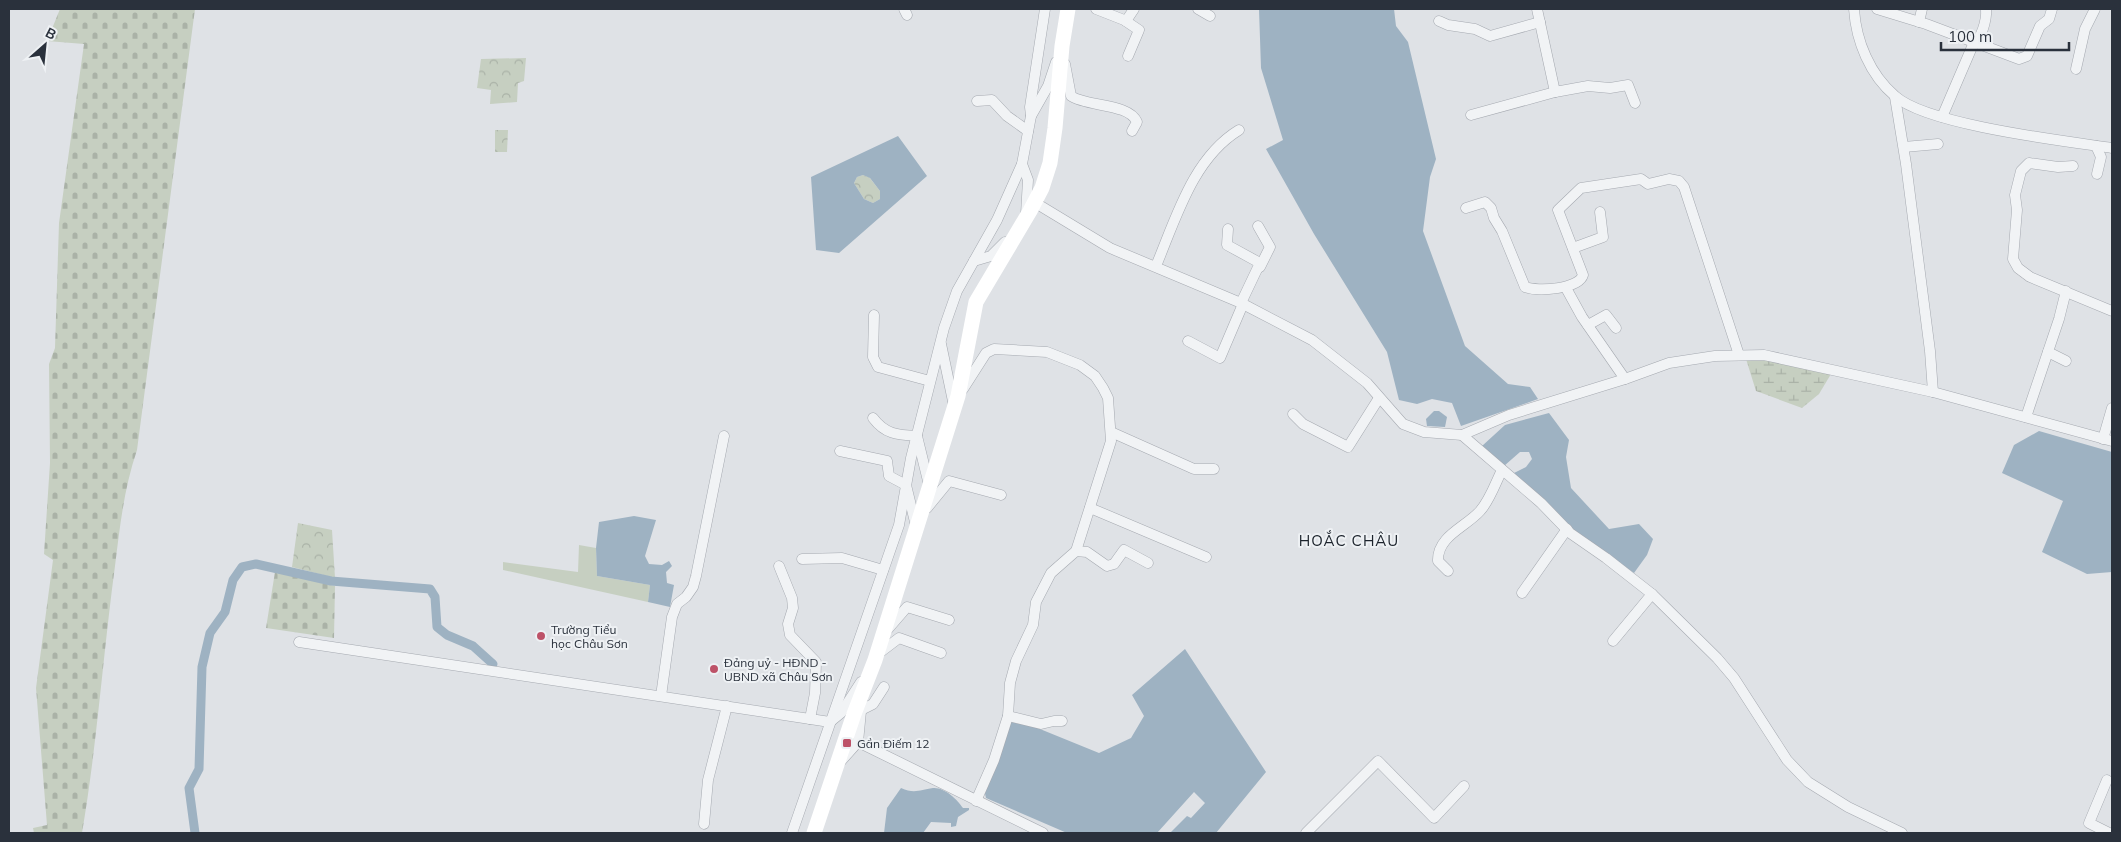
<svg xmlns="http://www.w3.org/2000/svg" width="2121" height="842" viewBox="0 0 2121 842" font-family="Mulish,sans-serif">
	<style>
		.grass { fill: #c6cfc1 }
		.forest { fill: url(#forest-crowns) }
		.wetland { fill: url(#wetland-marsh) }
		.cemetery { fill: url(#cemetery-stones) }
		.water { fill: #9eb2c2; fill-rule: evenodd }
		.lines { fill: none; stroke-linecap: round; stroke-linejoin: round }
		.canal { stroke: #9eb2c2; stroke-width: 9 }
		.minor-casing { stroke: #a5a9b0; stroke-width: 11 }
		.minor { stroke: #f1f3f5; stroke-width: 10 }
		.secondary { stroke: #fff; stroke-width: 15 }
		.poi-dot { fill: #bd5268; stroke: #eef1f4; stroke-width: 2 }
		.labels { text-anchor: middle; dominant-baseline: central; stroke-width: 4; stroke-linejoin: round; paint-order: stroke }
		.poi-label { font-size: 12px; fill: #2a313c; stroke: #eef1f4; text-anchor: start }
		.quarter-label { font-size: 15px; letter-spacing: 1px; fill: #1c232c; stroke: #eef1f4 }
	</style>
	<defs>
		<pattern id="forest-crowns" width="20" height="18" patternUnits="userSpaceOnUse" patternTransform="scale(1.25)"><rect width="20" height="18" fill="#c6cfc1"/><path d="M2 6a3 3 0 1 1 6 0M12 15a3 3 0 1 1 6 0" fill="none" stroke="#aab2a7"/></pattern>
		<pattern id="wetland-marsh" width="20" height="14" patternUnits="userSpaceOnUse" patternTransform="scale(1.25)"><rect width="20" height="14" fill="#c6cfc1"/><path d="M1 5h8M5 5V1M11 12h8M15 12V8" fill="none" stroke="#aab2a7"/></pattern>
		<pattern id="cemetery-stones" width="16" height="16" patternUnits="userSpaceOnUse" patternTransform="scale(1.25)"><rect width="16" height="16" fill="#c6cfc1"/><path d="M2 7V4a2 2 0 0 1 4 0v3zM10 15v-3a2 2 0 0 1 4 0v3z" fill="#aab2a7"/></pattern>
	</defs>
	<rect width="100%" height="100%" fill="#dfe2e6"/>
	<polygon class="grass" points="579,545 596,548 597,576 650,585 648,602 503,570 503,562 578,572"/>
	<g class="forest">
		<polygon points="526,58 524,81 518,83 517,102 490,104 491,90 477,88 481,59"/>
		<polygon points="495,130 508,130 507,152 495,152"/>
		<polygon points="863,175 869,177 880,191 880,199 873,203 864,199 854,183 857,177"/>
		<polygon points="298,523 332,530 335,578 292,567"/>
	</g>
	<polygon class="wetland" points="1746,359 1777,361 1831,374 1819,394 1802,408 1756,391"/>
	<g class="cemetery">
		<path d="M60,9H195L137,450C124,488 120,526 115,566C103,655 97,745 82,833H34L33,828L47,825L36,688L53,560L44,554L50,463L49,364L55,348L59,223L84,44L47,41Z"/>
		<polygon points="275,572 335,586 334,638 266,628"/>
	</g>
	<g class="water">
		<polygon points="1259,9 1394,9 1396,26 1408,42 1436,159 1430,177 1423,231 1465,346 1508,384 1530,387 1538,399 1461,426 1452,403 1432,399 1417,404 1399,400 1387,352 1314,234 1266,149 1283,140 1261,68"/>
		<path d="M898,136L927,176L839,253L816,250L811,177ZM863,175L870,178L880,191V199L873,203L864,199L854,183L857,177Z"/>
		<polygon points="1434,411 1439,411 1447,417 1445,427 1427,426 1426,419"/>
		<polygon points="1549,413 1569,440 1566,457 1571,488 1609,529 1639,524 1653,539 1647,555 1634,573 1571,529 1512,474 1526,467 1532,459 1529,452 1520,452 1504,466 1482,446 1505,425"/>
		<polygon points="2039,431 2112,452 2112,572 2087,574 2042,552 2063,501 2002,473 2014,445"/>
		<polygon points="634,516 656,520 645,556 649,564 662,565 669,561 672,566 666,572 667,583 674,585 670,607 648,602 650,585 597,576 596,548 599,522"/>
		<polygon points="1185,649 1266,772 1216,833 1170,833 1187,816 1191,818 1205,803 1194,792 1157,833 1067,833 986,798 984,789 1007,720 1013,718 1099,753 1131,738 1144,716 1132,695"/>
		<path d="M901,788C914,794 920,790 933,788C944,787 957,799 963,808H969V810L958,817L956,826L951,827V823L931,822L923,833H884L887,808Z"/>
	</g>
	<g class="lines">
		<polyline class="canal" points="195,833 189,788 199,769 202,667 210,633 225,612 233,580 242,567 256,564 331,581 430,589 435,597 437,627 447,635 473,646 493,664"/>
		<g class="minor-casing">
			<g id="minor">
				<polyline points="904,9 907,15"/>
				<polyline points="1096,9 1124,20 1139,30 1128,56"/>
				<polyline points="1198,9 1210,16"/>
				<polyline points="1537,9 1555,92"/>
				<path d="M1854,9C1856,41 1870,75 1895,96C1927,125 2065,141 2112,148"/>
				<polyline points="1877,9 1926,24 2019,59 2027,56 2040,26 2049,19 2052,9"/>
				<polyline points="1126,21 1134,9"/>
				<polyline points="1439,21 1448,25 1475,29 1490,36 1540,22"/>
				<polyline points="1919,22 1922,9"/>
				<path d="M1065,64L1071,96C1087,107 1129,103 1137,122L1132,131"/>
				<polyline points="2076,69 2085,29 2095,9"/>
				<polyline points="1895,97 1906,164 1930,351 1933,392"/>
				<polyline points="977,101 992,100 1007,116 1028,131"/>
				<polyline points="1471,115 1555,92 1588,86 1610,88 1628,85 1635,103"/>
				<polyline points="1031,116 1030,107 1045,9"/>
				<path d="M1942,117L1972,47C1981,39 1987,21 1986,9"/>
				<polyline points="2096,146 2101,157 2097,174"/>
				<polyline points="1904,147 1938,144"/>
				<polyline points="1022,164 1028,180 1026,214"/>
				<polyline points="2073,166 2058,167 2029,163 2021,171 2015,195 2017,210 2013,259 2018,268 2030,277 2112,311"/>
				<polyline points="1034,202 1110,248 1241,303 1312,340 1367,383 1403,424 1424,432 1462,435 1509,415 1625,379 1669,363 1715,356 1764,355 1933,392 2112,441"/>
				<path d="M1466,208L1485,202L1491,208L1494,218L1502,231L1525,287C1538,292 1579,289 1583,275L1558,210L1581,188L1641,179L1648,184L1669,179L1679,181L1684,187L1739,355"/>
				<polyline points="1258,226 1270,247 1260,267"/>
				<polyline points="1228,229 1227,245 1260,263 1241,303"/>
				<polyline points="1573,248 1603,237 1600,212"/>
				<polyline points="974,261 991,256 1005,242"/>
				<path d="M1156,266C1176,218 1193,158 1239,130"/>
				<polyline points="1566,288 1582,317 1625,379"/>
				<polyline points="874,315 873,357 878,367 930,381"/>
				<polyline points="1588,325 1606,315 1616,328"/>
				<polyline points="1188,341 1220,358 1243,304"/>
				<polyline points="941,344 954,406"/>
				<polyline points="2048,352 2066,361"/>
				<polyline points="963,389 986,353 994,349 1047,352 1080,365 1095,376 1103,388 1108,398 1111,441 1076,551 1051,573 1036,602 1033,625 1016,661 1010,683 1008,716 994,760 976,801"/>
				<polyline points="1293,414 1303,424 1348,447 1379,398"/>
				<polyline points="2026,417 2059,319 2066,291"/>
				<path d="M873,418C885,434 897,435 917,436L929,485"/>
				<polyline points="1111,432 1194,469 1214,469"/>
				<polyline points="1462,435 1541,503 1570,533 1606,558 1652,594 1717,658 1734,678 1787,760 1808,782 1848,807 1902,833"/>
				<polyline points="2103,439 2112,408"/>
				<polyline points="840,451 887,461 889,476 906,485 916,526"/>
				<polyline points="927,508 949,481 1001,495"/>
				<polyline points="1090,508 1206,557"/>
				<polyline points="1076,551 1087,552 1107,566 1114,564 1124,550 1148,563"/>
				<polyline points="802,559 842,558 883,570"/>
				<polyline points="779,566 792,598 793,608 788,624 790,635 816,662 815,693 810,719"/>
				<path d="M1448,571L1438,561C1437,536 1466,527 1480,511C1490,500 1495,484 1502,470"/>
				<polyline points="1522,593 1567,529"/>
				<polyline points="888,629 907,607 949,620"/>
				<polyline points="1613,641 1652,594"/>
				<polyline points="299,642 830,722 841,713 861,682"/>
				<polyline points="878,654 899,638 941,653"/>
				<polyline points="661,696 672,617 677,604 686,597 693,587 696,576 724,436"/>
				<polyline points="855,713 873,704 884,687"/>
				<polyline points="1008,716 1041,724 1054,721 1062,721"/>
				<polyline points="858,742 1043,833"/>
				<polyline points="841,761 858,742 861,711"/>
				<polyline points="2107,780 2089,823 2109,833"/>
				<polyline points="704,824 708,780 727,706"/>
				<polyline points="792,833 899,525 911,458 944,328 957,291 997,220 1022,164 1031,116 1048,86 1056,62"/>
				<polyline points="1306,833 1378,761 1434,818 1464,786"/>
			</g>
		</g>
		<use href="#minor" class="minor"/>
		<polyline class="secondary" points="814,833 854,714 875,660 958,396 976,302 1030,211 1042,188 1050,163 1055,128 1062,46 1068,9"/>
	</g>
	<g class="poi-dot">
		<circle cx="541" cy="636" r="5"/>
		<circle cx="714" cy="669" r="5"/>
		<rect x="842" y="738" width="10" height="10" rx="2.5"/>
	</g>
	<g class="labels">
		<g class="poi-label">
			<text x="551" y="629">Trường Tiểu<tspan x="551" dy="14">học Châu Sơn</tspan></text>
			<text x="724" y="662">Đảng uỷ - HĐND -<tspan x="724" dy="14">UBND xã Châu Sơn</tspan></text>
			<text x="857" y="743">Gần Điếm 12</text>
		</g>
		<g class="quarter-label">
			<text x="1349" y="540">HOẮC CHÂU</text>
		</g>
	</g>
	<rect width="2121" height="842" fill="none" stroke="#2a313c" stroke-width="20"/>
	<g transform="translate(45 45) rotate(27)" stroke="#eef1f4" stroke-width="4" paint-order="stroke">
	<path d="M0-4L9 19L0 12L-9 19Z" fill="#2a313c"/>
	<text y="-8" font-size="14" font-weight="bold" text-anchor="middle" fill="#2a313c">B</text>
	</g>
	<path d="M1941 42v8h128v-8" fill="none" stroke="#2a313c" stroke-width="2.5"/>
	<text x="1948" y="42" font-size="15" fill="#2a313c" stroke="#eef1f4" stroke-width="4" paint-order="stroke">100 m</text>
</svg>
